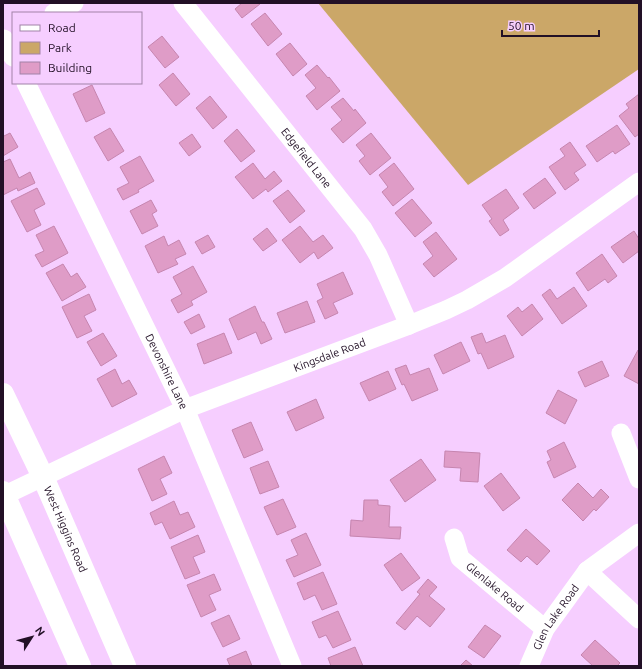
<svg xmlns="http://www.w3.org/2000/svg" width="642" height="669" viewBox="0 0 642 669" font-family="Ubuntu,sans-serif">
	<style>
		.green { fill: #cba768 }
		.building { fill: #df9cc7; stroke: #c685af }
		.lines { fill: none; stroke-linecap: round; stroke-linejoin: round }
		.minor { stroke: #fff; stroke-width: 19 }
		.major { stroke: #fff; stroke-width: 22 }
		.labels { text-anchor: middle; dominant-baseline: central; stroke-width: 3; stroke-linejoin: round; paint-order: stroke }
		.street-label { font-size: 11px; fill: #221026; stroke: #f6ceff }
	</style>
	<rect width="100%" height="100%" fill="#f6ceff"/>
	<polygon class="green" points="318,3 639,3 639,69 468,185"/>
	<g class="building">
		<polygon points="242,3 259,3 260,4 242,18 235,9"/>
		<polygon points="265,13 282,34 268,46 251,24"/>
		<polygon points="162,36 179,57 165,68 148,47"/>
		<polygon points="290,43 307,64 293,76 276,54"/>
		<polygon points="317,65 328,78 329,77 340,91 317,110 306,96 316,88 305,75"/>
		<polygon points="173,73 190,94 176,106 159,85"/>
		<polygon points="92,85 105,113 86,122 73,94"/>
		<polygon points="639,94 639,134 635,137 619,116 629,108 626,104"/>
		<polygon points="210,96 227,117 213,129 196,108"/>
		<polygon points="343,98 354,111 355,109 366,123 343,143 331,129 342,120 331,107"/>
		<polygon points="617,125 630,144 615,154 613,151 597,162 586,146"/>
		<polygon points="110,128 124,151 108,161 94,137"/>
		<polygon points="237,129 255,151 241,162 224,141"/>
		<polygon points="10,133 18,147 3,156 3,134 4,136"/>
		<polygon points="371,133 391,158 370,175 359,161 365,156 356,145"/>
		<polygon points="192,134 201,147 189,156 179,143"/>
		<polygon points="570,142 586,165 574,173 579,180 565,190 549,167 565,156 560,149"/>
		<polygon points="140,156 154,181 138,190 139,192 123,200 117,189 129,183 120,167"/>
		<polygon points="10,159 19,178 30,172 35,183 18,191 17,188 3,195 3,162"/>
		<polygon points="253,163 265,179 274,171 282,181 268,192 266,189 253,199 235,177"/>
		<polygon points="394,163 414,189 393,206 382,192 388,187 379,175"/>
		<polygon points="545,178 556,193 534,209 523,194"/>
		<polygon points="37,188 45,204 34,210 41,225 27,232 11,201"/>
		<polygon points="506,189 519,208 503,220 509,230 500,236 489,221 492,219 482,205"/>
		<polygon points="288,190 305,211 290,223 273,201"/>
		<polygon points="412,199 432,223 415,237 395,213"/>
		<polygon points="151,200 157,211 152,214 158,226 142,234 130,211"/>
		<polygon points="54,226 68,253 42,267 35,255 44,251 36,235"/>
		<polygon points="300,226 313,242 323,235 333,248 318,259 314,252 300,263 282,240"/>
		<polygon points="267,228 277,241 263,251 253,239"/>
		<polygon points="634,231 639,239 639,251 623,263 611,247"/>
		<polygon points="436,232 457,259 434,277 423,264 433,256 423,242"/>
		<polygon points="208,235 215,247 202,254 195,242"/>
		<polygon points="164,236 168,246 179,240 186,254 175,259 178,264 158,273 145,246"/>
		<polygon points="602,254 617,276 608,283 605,279 588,291 576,273"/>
		<polygon points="63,264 71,277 77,273 86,287 62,301 46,273"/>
		<polygon points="193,266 207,292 191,301 193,305 178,313 171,300 182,294 173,277"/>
		<polygon points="343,272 353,294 333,303 338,313 325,319 317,301 323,298 317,284"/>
		<polygon points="574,287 587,306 562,324 542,295 550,289 557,299"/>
		<polygon points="89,294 96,310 84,316 92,331 77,338 62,307"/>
		<polygon points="307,301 315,322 285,333 277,313"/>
		<polygon points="532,304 543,319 522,336 507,316 518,307 522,312"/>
		<polygon points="255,306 262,322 264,322 272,339 261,344 256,332 238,340 229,319"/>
		<polygon points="199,314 205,327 191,334 184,322"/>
		<polygon points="103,333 117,356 101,366 87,342"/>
		<polygon points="224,333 232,353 204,364 197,344"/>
		<polygon points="482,333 486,343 505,335 514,357 488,369 481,353 478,354 471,337"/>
		<polygon points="461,342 470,361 443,374 434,355"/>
		<polygon points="638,350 639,351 639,384 624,376"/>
		<polygon points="602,361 609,376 585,387 578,372"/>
		<polygon points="406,365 410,375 429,368 438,390 412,401 404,384 402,385 395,369"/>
		<polygon points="115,369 122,384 129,380 137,394 112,407 97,379"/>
		<polygon points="388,371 396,389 369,401 360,383"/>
		<polygon points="558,390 577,400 565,424 546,413"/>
		<polygon points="316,399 324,418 296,431 287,412"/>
		<polygon points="251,422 263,450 244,458 232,430"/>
		<polygon points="564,442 576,467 554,478 547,462 551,460 547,451"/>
		<polygon points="445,451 480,453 478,482 460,481 461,468 444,467"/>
		<polygon points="164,456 172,473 160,479 167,494 152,501 138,469"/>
		<polygon points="421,459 436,480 405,502 390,480"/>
		<polygon points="268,461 279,487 260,494 250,468"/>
		<polygon points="501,473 520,498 503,511 484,486"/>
		<polygon points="578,483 593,498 601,489 609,497 596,511 594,509 583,521 562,500"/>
		<polygon points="283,499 296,527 277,535 264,507"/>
		<polygon points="364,500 378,500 378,505 390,506 389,527 401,527 400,539 350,536 351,520 363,521"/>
		<polygon points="174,501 180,515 188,512 195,527 170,539 162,522 155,525 150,513"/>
		<polygon points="526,529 550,551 537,565 527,556 521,562 507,550"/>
		<polygon points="306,533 321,565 294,577 286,560 298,555 291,540"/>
		<polygon points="198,535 205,552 193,557 200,573 185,579 171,547"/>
		<polygon points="401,553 420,578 402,591 384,565"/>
		<polygon points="323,572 337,604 322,610 315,595 304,600 297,583"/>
		<polygon points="214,574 221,590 209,595 216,610 201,617 187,585"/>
		<polygon points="428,579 437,587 429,596 445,609 430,627 417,616 405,630 396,623 420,594 417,592"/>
		<polygon points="338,611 351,640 333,648 326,635 319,638 312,622"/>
		<polygon points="229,615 240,639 223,647 211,623"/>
		<polygon points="485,625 501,636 484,658 468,647"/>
		<polygon points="595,640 620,663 617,666 593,666 581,655"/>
		<polygon points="355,647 363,666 331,666 328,658"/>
		<polygon points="246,651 252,666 230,666 227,659"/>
		<polygon points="466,660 473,666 460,666"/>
	</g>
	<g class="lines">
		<g class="minor">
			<path id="s1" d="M183,3L363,229L378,255L409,325"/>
			<polyline points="54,13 74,3"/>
			<polyline points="4,39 13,57"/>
			<path id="s2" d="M26,83L185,409L292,666"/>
			<polyline points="621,433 639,479"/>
			<path id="s3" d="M3,496L185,409L409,325L446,310L467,300L505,278L639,182"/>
			<path id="s4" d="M454,538L460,558L545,629"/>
			<polyline points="587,571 639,619"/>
			<path id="s5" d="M529,666L545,629L587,571L639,533"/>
		</g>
		<g class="major">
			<path id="s6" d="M3,394L43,477L125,666"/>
			<polyline points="3,492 80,666"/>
		</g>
	</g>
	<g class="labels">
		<g class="street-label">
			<text stroke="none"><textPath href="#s1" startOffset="198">Edgefield Lane</textPath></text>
			<text stroke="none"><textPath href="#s3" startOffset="356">Kingsdale Road</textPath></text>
			<text stroke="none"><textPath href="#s2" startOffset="321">Devonshire Lane</textPath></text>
			<text stroke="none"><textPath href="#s6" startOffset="149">West Higgins Road</textPath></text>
			<text stroke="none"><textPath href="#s4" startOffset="66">Glenlake Road</textPath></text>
			<text stroke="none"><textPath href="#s5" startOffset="56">Glen Lake Road</textPath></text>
		</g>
	</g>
	<rect width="642" height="669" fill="none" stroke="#221026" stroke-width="8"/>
	<rect x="12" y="12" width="130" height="72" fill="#f6ceff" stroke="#a182a8"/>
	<rect x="20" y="25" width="20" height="6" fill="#ffffff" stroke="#a182a8"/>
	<text x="48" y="32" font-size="12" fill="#221026">Road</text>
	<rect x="20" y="42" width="20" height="12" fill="#cba768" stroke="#a182a8"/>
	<text x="48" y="52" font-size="12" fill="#221026">Park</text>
	<rect x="20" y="62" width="20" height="12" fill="#df9cc7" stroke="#a182a8"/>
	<text x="48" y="72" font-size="12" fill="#221026">Building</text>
	<g transform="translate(32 637) rotate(54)" stroke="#f6ceff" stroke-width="3" paint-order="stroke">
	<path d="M0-3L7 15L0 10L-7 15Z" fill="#221026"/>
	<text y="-6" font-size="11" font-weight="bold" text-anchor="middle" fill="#221026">N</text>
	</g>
	<path d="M502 30v6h97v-6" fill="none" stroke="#221026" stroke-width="2"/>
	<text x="508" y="30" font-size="12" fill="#221026" stroke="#f6ceff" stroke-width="3" paint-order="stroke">50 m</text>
</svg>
